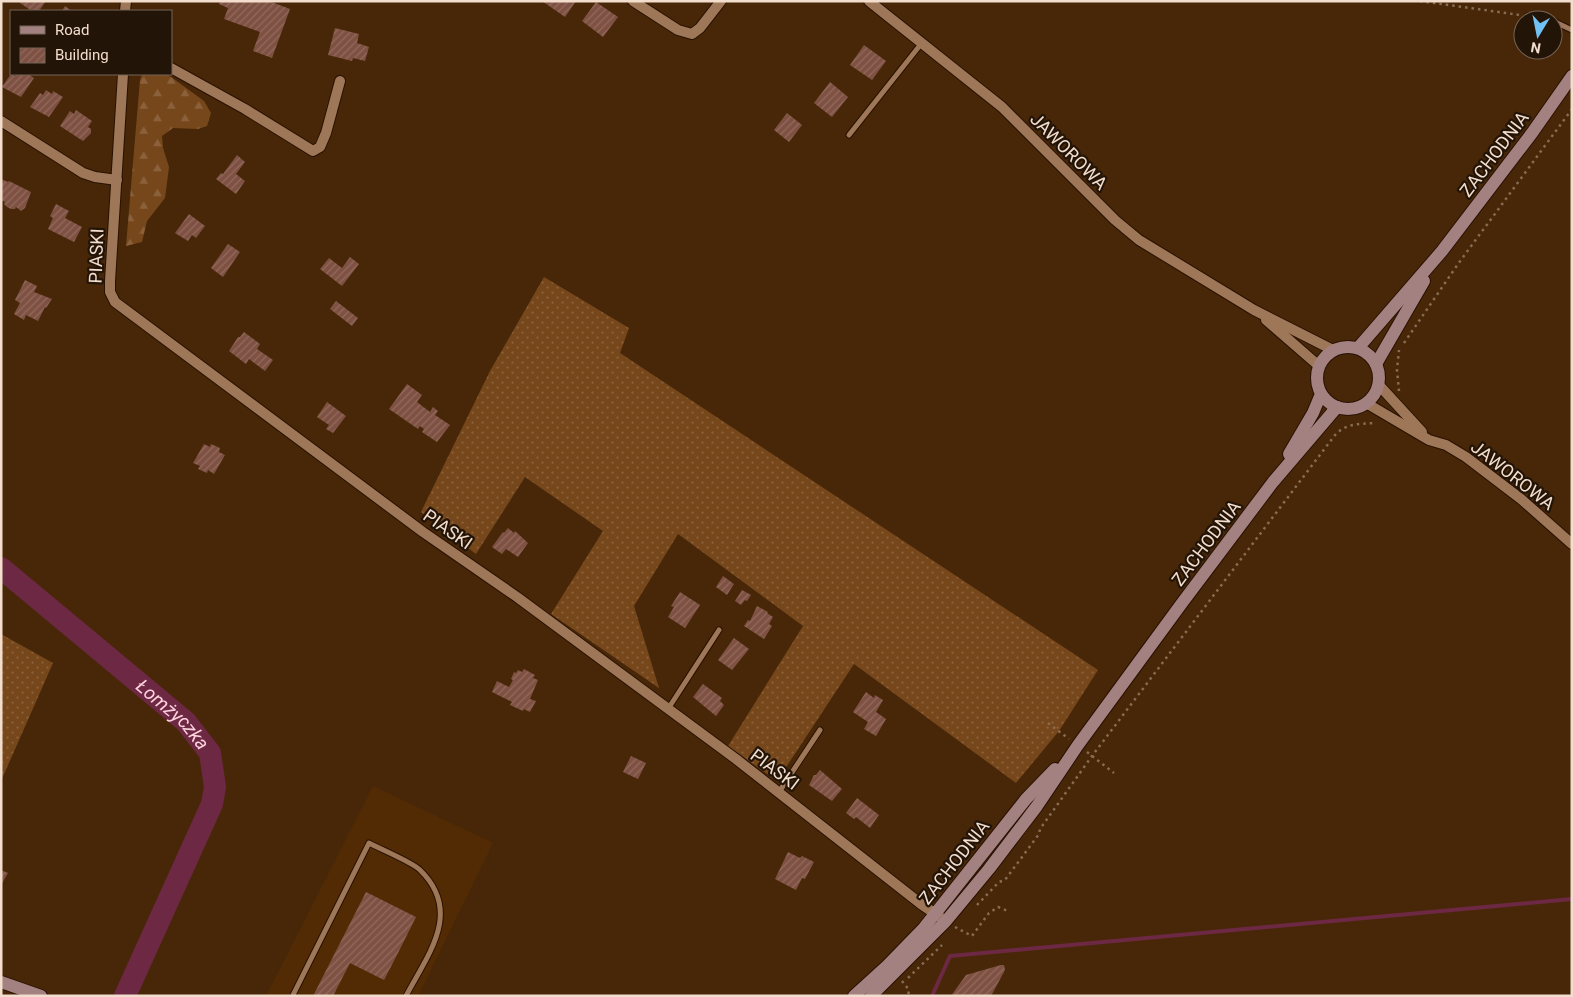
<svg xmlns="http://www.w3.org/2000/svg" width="1573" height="997" viewBox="0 0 1573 997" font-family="Roboto,sans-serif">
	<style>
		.built { fill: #522b04 }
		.grass { fill: url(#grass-dots) }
		.forest { fill: url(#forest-firs) }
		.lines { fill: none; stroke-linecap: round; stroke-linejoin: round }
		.stream { stroke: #6d2843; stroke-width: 4 }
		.river { stroke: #6d2843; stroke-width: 22 }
		.building { fill: url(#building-hatch) }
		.lane-casing { stroke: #291100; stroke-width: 7 }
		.street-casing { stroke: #291100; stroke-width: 12 }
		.secondary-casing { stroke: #291100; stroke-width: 14 }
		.path { stroke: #886c52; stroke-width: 2.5; stroke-dasharray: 2.5 4; stroke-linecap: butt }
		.lane { stroke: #9e7759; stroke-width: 5 }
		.street { stroke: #9e7759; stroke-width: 10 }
		.secondary { stroke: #a28180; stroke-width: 12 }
		.labels { text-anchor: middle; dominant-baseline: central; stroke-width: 4.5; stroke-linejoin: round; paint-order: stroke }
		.street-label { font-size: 18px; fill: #f3ddcd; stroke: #231408 }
		.water-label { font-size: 19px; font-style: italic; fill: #fed2de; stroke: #231408 }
	</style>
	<defs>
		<pattern id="grass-dots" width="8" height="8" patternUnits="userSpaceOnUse" patternTransform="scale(1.25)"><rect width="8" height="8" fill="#77471c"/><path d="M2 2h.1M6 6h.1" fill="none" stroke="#8b613c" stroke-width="1.8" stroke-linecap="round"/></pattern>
		<pattern id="forest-firs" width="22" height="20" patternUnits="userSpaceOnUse" patternTransform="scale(1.25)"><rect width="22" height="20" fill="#77471c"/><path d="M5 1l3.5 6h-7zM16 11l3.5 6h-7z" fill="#8b613c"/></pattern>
		<pattern id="building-hatch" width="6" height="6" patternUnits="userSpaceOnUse" patternTransform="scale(1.25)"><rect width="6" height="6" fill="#7e5143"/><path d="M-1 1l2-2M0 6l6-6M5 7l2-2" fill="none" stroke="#916a5d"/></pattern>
	</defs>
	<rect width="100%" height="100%" fill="#472708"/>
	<polygon class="built" points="373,786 493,843 418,996 266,996"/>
	<g class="grass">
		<polygon points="544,277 629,328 620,353 1098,670 1059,731 1016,783 854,664 777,781 728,746 803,626 678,534 634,606 659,688 551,614 603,531 525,477 476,554 421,512 490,371"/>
		<polygon points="1,634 53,663 1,781"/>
	</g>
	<polygon class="forest" points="142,74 167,74 204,101 211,113 207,126 198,129 173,128 162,136 163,148 169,167 165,198 147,221 142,242 126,246 140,80"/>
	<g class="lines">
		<polyline class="stream" points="932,996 950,956 1572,899"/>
		<path class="river" id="s1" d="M1,568L186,722L210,753L215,787L212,804L125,996"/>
	</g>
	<g class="building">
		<polygon points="21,1 46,1 39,11 32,11 20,3"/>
		<polygon points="220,1 269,1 290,9 272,58 253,51 260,32 224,19 228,8 219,4"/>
		<polygon points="542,1 576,1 565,17"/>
		<polygon points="596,2 618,17 603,37 582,21"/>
		<polygon points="65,6 69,9 72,11 62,11"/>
		<polygon points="335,28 359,34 357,43 369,47 365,61 353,58 352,61 328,55"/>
		<polygon points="864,45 886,61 872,80 850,65"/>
		<polygon points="11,74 15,76 17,74 28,74 34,78 21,97 2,87"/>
		<polygon points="830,82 848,97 832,117 814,103"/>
		<polygon points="46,90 52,94 53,91 63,97 49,117 30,107 40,93 43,95"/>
		<polygon points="76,110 92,121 88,127 91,129 91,133 83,141 60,126 70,111 74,114"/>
		<polygon points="787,113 802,125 789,142 774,130"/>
		<polygon points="237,155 245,162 236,174 245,181 236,194 216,179 221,173 223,174"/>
		<polygon points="1,179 8,182 9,181 31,192 25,208 21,211 16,207 15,209 11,209 7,207 4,204 5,202 1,200"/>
		<polygon points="56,204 69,211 65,218 82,227 74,242 48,229 53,218 50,216"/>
		<polygon points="189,214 205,226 196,238 192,235 188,241 175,233"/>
		<polygon points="228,244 240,252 223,277 211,268"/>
		<polygon points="350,257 359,264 342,286 320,269 329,258 342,268"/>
		<polygon points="25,280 37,286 34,292 52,299 46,308 45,307 38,321 26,315 24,320 14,314 20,303 15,300"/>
		<polygon points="336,301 358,318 352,326 330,309"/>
		<polygon points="244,332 260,344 257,349 273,360 265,371 249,359 246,364 229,351 238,337 240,337"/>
		<polygon points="407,384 422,395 417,402 430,412 433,407 438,411 435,415 450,425 437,442 422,432 424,429 420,426 418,429 389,409"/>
		<polygon points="327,402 346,416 333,433 326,429 329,425 317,417"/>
		<polygon points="204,444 210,447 211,444 220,448 219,452 225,455 214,474 208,470 207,473 198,469 200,466 193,463"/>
		<polygon points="508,528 514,533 515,531 528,543 518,557 506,549 502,554 492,547 503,532 504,533"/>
		<polygon points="723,576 734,584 727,595 716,587"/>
		<polygon points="742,590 751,595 747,601 745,600 741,605 735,601"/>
		<polygon points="680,592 700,605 685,628 668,617 674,607 671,606"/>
		<polygon points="757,606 768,612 767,613 773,617 769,624 772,626 764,639 744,626 748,620 750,621"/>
		<polygon points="734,638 749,649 732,670 718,660"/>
		<polygon points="524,669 535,675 533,678 538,680 530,699 536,701 530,712 524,709 523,711 510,705 512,702 492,692 497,681 509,687 513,680 511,679 514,672 516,673 518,670 522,672"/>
		<polygon points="703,684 722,698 720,701 724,705 716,716 693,697"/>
		<polygon points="866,692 874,698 875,695 883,700 876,712 886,719 876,736 864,729 868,722 853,712"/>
		<polygon points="631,756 646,763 638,779 623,772"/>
		<polygon points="820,770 842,789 832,801 809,785 814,775 816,775"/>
		<polygon points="857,798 879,815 870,828 856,817 854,819 846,813"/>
		<polygon points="788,852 800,858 802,856 814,862 805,879 802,878 796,890 775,879"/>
		<polygon points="1,870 8,873 1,885"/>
		<polygon points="366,892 416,917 397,955 384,980 350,963 333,996 313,996"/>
		<polygon points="1001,965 1004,965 1005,970 991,996 951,996 966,975"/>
	</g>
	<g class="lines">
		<g class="lane-casing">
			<g id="lane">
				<polyline points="1527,16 1550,20"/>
				<polyline points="1553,21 1572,30"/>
				<polyline points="849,135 921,44"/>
				<polyline points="668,709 719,630"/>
				<polyline points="779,792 820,730"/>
				<path d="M294,996L293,995L369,843C380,849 412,862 420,870C463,912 428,954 406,996"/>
			</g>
		</g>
		<g class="street-casing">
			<g id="street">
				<polyline points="633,1 678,30 692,34 700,28 721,1"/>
				<polyline points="869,1 1002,107 1115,220 1139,240 1254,310 1333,350"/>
				<polyline points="125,11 126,1"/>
				<polyline points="171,68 245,109 313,151 320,147 326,133 340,81"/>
				<polyline points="123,74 110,281 110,292 115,302 423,532 517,597 736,759 921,904 940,917"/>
				<polyline points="1,121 83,173 95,177 117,180"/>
				<polyline points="1266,320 1319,366"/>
				<polyline points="1378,384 1422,432"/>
				<polyline points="1366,403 1429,440 1446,445 1466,457 1521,499 1572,544"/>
			</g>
		</g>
		<g class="secondary-casing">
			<g id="secondary">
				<circle cx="1348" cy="378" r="31"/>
				<polyline points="1358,348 1442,251 1532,133 1572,76"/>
				<polyline points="1376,364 1424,281"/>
				<polyline points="1289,454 1313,413 1321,394"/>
				<polyline points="1,982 41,996"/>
				<polyline points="854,996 887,966 923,929 1026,799 1055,769"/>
				<polyline points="871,996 946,921 989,869 1037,806 1078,745 1182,603 1273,482 1337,407"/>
			</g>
		</g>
		<g class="path">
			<polyline points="1420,1 1520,15"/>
			<polyline points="1404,343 1458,264 1572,109"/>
			<polyline points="1399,391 1397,370 1399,350"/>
			<polyline points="1048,723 1069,739"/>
			<polyline points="1087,752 1114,773"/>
			<path d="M977,905L999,882L1005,880L1039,834L1040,829L1092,756L1335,435C1346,423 1360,424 1376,423"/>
			<polyline points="955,927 972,936 989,913 998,907 1008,911"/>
			<polyline points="908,978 942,945"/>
			<polyline points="902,981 909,990 908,996"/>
		</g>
		<use href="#lane" class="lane"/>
		<use href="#street" class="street"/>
		<use href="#secondary" class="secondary"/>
	</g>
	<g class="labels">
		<g class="street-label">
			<text transform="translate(1069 151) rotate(45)">JAWOROWA</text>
			<text transform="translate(1494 154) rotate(-53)">ZACHODNIA</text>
			<text transform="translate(96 256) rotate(-88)">PIASKI</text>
			<text transform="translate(1513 475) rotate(38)">JAWOROWA</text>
			<text transform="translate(448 529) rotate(35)">PIASKI</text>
			<text transform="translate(1206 543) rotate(-53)">ZACHODNIA</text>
			<text transform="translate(775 769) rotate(37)">PIASKI</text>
			<text transform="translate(954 862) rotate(-52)">ZACHODNIA</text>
		</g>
		<g class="water-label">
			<text stroke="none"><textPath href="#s1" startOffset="226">Łomżyczka</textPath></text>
		</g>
	</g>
	<rect width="1573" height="997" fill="none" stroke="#f3ddcd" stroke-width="5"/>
	<rect x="10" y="10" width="162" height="65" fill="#231408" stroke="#766457"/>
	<rect x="20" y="26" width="25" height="8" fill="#a28180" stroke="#766457"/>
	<text x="55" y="35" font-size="15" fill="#f3ddcd">Road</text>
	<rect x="20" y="48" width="25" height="15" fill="url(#building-hatch)" stroke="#766457"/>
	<text x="55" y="60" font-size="15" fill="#f3ddcd">Building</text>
	<g transform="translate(1538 35) rotate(190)"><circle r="24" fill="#231408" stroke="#766457"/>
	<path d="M0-4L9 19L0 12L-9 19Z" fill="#72c1f5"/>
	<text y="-8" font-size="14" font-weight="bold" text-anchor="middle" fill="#f3ddcd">N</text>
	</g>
</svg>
